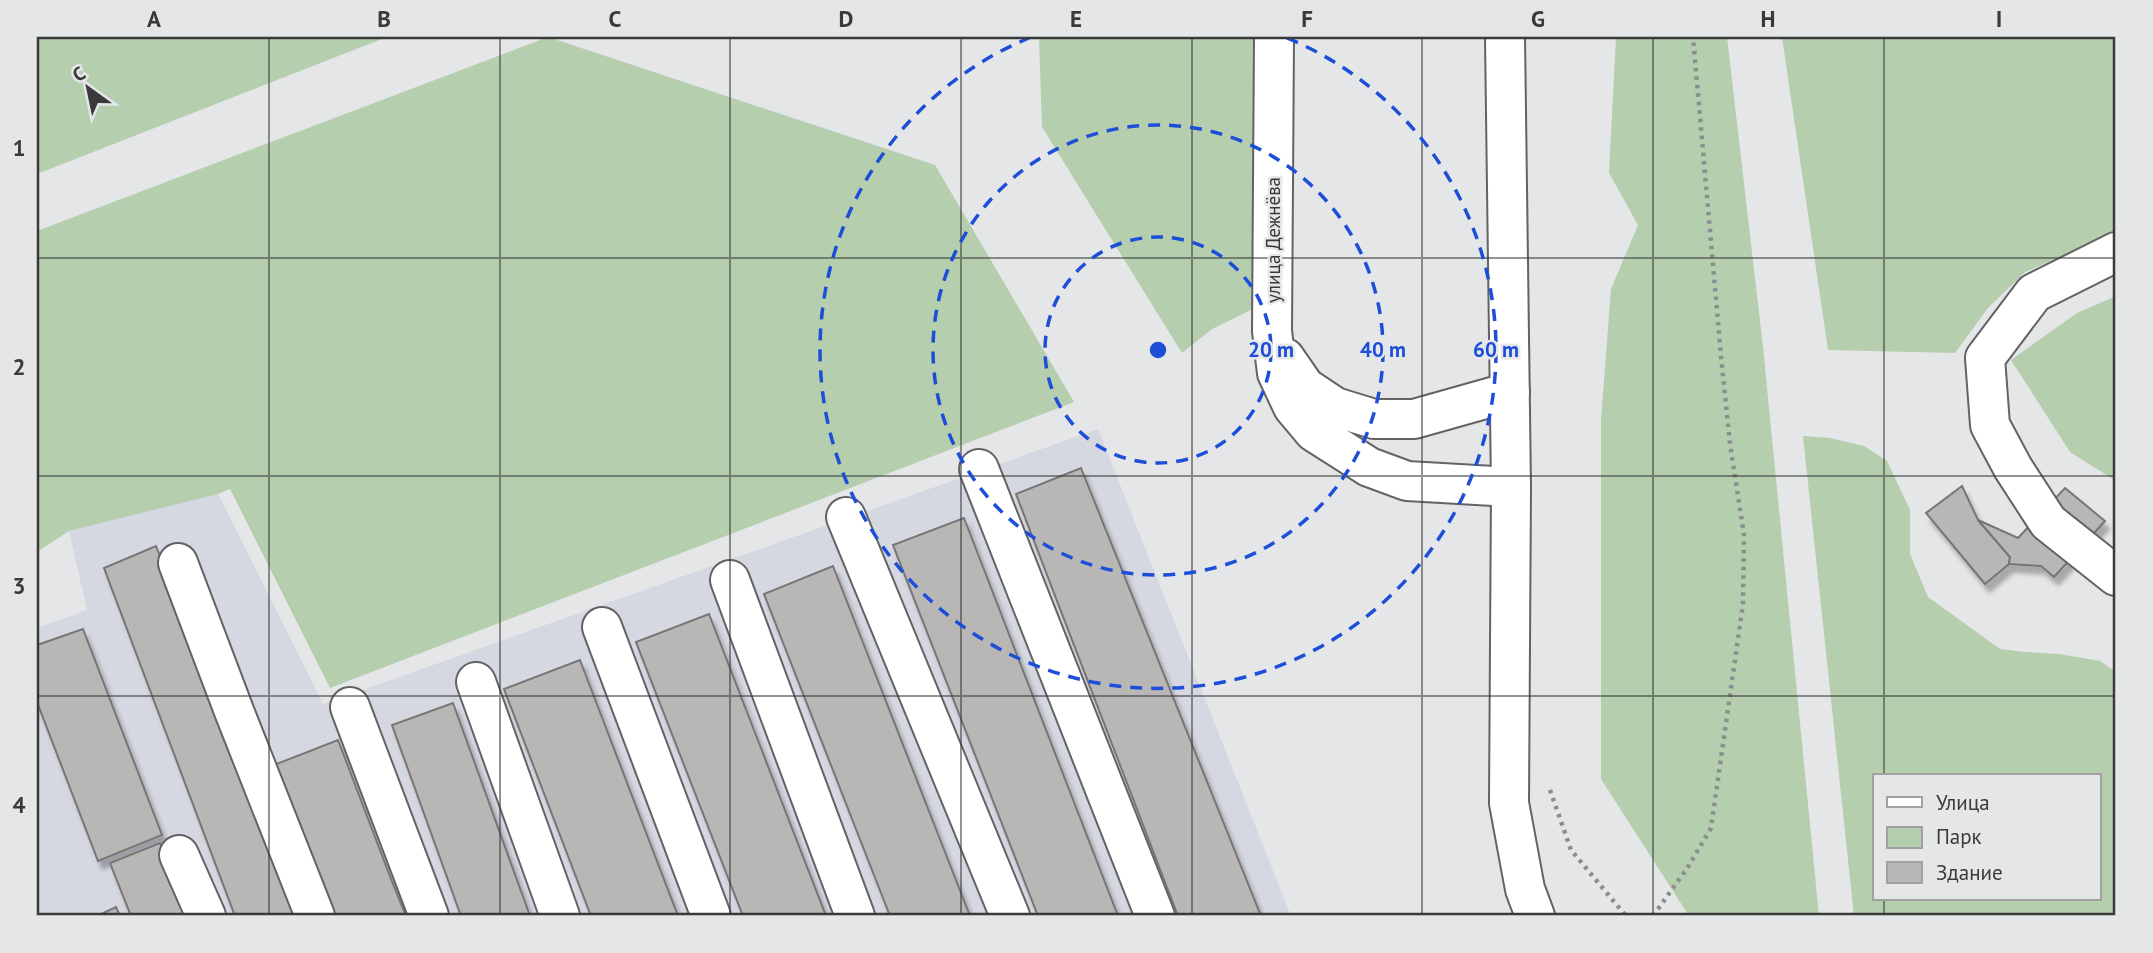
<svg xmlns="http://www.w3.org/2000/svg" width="2153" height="953" viewBox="0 0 2153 953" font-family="'PT Sans',sans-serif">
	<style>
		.built { fill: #d6d8e1 }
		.green { fill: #b4ceae; fill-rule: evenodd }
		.building { fill: #b9b7b6; stroke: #777574; stroke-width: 2; filter: url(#shadow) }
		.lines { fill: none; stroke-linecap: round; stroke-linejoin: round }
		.minor-casing { stroke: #636365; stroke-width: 42 }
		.major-casing { stroke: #636365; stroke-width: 42 }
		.path { stroke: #8d8d8e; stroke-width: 4.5; stroke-dasharray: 3.5 5; stroke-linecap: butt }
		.minor { stroke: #fff; stroke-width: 38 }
		.major { stroke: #fff; stroke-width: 38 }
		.grid { fill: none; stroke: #3a3a3a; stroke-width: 2; stroke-opacity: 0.55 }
		.ring { fill: none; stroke: #1d4ed8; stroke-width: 3.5; stroke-dasharray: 12 9 }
		.labels { text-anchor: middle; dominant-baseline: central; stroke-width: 5; stroke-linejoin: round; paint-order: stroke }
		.street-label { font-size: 19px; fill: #3a3a3a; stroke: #e5e6e7 }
		.centre { fill: #1d4ed8; stroke: #e5e6e7; stroke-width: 3.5 }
		.ring-label { font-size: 21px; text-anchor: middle; font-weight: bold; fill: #1d4ed8; stroke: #e5e6e7; stroke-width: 5; stroke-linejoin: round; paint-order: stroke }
		.neatline { fill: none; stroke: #3a3a3a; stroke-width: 2.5 }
		.grid-label { font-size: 23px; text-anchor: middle; font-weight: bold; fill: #3a3a3a }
	</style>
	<defs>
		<filter id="shadow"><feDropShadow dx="4.5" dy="8" stdDeviation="2" flood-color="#0004"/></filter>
	</defs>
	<rect width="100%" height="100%" fill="#e5e6e7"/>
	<polygon class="built" points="1098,429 1291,916 37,916 37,628 87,610 69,531 218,494 323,704"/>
	<g class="green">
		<polygon points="37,37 387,37 37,174"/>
		<polygon points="548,37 935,165 1074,402 330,688 230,489 218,494 69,531 37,552 37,231"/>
		<polygon points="1039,37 1254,37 1259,306 1212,329 1182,353 1042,127"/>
		<polygon points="1616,37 1727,37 1763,347 1819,916 1689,916 1601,779 1601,420 1611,289 1638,225 1609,173"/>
		<polygon points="1782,37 2116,37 2116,235 2081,248 2025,272 1988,308 1955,353 1828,350"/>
		<polygon points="2116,296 2116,481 2070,452 2011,360 2077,313"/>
		<path d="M1803,436L1830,438L1864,446L1887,461L1910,510V554L1928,597L2000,649L2025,652L2059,654L2100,661L2116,672V916H1854ZM2099,776V899H1875V776Z"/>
	</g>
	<g class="building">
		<polygon points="1081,468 1261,916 1178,916 1016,494"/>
		<polygon points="1962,486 1978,520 2010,557 2009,564 1985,584 1926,513"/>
		<polygon points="2065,488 2105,521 2054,577 2041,566 2009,564 2010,557 1978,520 2018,538"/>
		<polygon points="964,518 1118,916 1038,916 893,545"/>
		<polygon points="156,546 299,916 235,916 104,568"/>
		<polygon points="833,566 970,916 890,916 764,594"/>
		<polygon points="709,614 826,916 743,916 636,642"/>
		<polygon points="83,629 162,835 98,861 37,702 37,645"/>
		<polygon points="580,660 678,916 591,916 504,689"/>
		<polygon points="453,703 530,916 461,916 392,725"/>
		<polygon points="338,740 391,879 406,916 334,916 274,765"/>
		<polygon points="160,843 189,916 131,916 110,863"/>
		<polygon points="116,907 120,916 97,916"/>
	</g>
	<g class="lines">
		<g class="minor-casing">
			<g id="minor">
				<polyline points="1274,37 1272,331 1277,373 1293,407 1314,432 1369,467 1407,481 1511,487"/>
				<polyline points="2116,252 2034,293 1985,358 1990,425 2013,468 2048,522 2116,576"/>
				<polyline points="1285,358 1305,387 1335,407 1374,419 1414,419 1510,392"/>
				<polyline points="979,469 1155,916"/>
				<polyline points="846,517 1010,916"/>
				<polyline points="178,563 234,711 315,916"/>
				<polyline points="730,580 855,916"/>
				<polyline points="602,627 711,916"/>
				<polyline points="476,682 560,916"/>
				<polyline points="350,707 429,916"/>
				<polyline points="179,855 206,916"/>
			</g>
		</g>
		<g class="major-casing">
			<polyline id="major" points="1505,37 1511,487 1509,803 1525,889 1535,916"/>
		</g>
		<g class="path">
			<polyline points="1550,790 1571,850 1626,916"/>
			<polyline points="1653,916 1688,867 1711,828 1743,604 1744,535 1730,444 1721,356 1693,37"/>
		</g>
		<use href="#minor" class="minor"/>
		<use href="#major" class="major"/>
	</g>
	<path class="grid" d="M269,37V916M500,37V916M730,37V916M961,37V916M1192,37V916M1422,37V916M1653,37V916M1884,37V776M37,258H2116M37,476H2116M37,696H2116M1884,899V916"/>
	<g class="ring">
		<circle cx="1158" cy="350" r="113"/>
		<circle cx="1158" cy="350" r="225"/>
		<path d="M1287 38A338 338 0 1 1 1029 38"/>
	</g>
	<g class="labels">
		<g class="street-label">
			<text transform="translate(1273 240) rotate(-90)">улица Дежнёва</text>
		</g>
	</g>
	<circle cx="1158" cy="350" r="10" class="centre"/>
	<g class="ring-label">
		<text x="1271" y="357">20 m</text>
		<text x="1383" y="357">40 m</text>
		<text x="1496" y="357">60 m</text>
	</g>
	<rect width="2153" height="953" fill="none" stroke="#e5e6e7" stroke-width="77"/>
	<rect x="1873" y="774" width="228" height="126" fill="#e5e6e7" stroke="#a1a1a2" stroke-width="2"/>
	<rect x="1887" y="797" width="35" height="10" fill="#ffffff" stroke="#a1a1a2" stroke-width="2"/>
	<text x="1936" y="810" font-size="21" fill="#3a3a3a">Улица</text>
	<rect x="1887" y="827" width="35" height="21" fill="#b4ceae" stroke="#a1a1a2" stroke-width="2"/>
	<text x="1936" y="844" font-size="21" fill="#3a3a3a">Парк</text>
	<rect x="1887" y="862" width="35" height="21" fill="#b9b7b6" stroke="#a1a1a2" stroke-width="2"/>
	<text x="1936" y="880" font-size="21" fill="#3a3a3a">Здание</text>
	<g transform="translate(88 88) rotate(327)" stroke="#e5e6e7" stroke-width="5" paint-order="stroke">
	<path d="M0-5L12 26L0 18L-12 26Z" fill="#3a3a3a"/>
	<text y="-10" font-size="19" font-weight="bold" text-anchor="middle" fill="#3a3a3a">С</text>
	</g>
	<rect x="38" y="38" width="2076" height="876" class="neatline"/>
	<g class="grid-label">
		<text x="154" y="27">A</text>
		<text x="384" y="27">B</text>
		<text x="615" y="27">C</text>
		<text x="846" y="27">D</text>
		<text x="1076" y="27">E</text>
		<text x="1307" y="27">F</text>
		<text x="1538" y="27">G</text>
		<text x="1768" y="27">H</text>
		<text x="1999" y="27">I</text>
		<text x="19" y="156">1</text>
		<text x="19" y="375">2</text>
		<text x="19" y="594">3</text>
		<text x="19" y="813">4</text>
	</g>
</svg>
